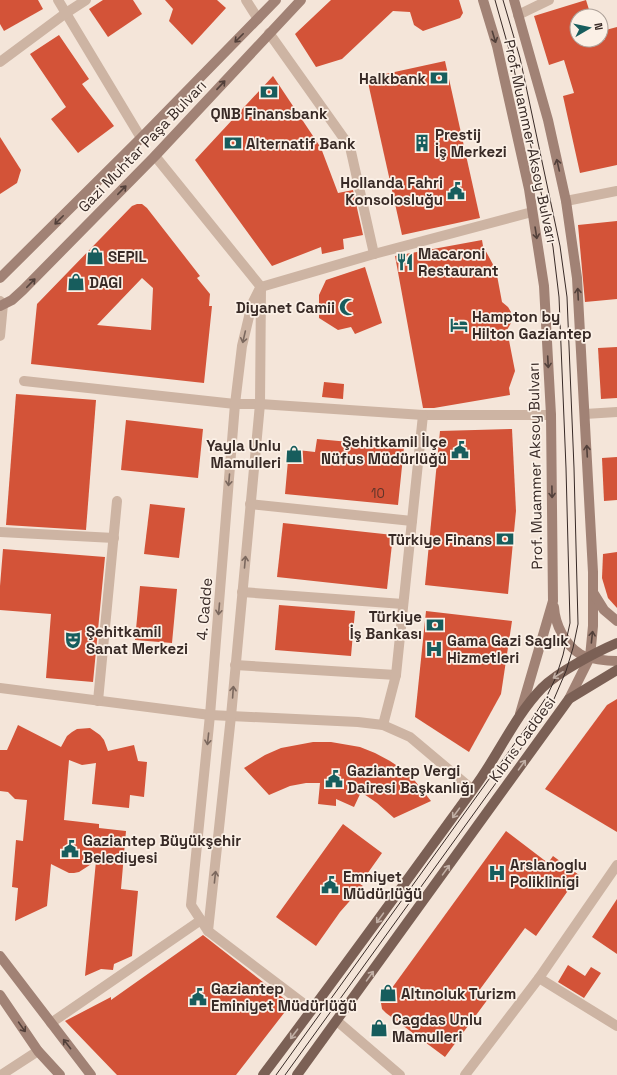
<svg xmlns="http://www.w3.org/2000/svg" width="617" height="1075" viewBox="0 0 617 1075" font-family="'Space Grotesk',sans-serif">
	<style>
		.building { fill: #d35338; fill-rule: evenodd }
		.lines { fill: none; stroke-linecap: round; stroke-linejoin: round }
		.minor { stroke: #cdb4a3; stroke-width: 10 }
		.tertiary { stroke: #cdb4a3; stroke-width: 10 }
		.secondary { stroke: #a18275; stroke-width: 10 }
		.primary { stroke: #7b6055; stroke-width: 10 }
		.tram { stroke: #382a26; stroke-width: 1 }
		.oneway { stroke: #52403a }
		.oneway2 { stroke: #7b685e }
		.oneway3 { stroke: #c1afa5 }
		.labels { text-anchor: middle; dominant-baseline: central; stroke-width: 3.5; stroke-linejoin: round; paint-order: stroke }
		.number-label { font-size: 13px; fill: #5f342a }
		.poi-label { font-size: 15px; font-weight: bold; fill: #382a26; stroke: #fbf0e6; text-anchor: start }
		.street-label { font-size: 15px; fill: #382a26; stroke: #fbf0e6 }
	</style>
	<rect width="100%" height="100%" fill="#f4e5d9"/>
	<g class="building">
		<polygon points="0,0 38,0 43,9 4,31 0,24"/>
		<polygon points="103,0 133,0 142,14 108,37 89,9"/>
		<polygon points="165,0 217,0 226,8 192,45 169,21 173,9"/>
		<polygon points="331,0 459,0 463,13 460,18 423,31 414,25 410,12 393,11 342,59 316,67 295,34"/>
		<polygon points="586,0 591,16 577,16 577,40 605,40 602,31 617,27 617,165 580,173 563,96 574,93 564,60 549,65 534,16"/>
		<polygon points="59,35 89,79 82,84 114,126 78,153 51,119 66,107 30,54"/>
		<polygon points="445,61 480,218 402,235 367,78"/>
		<polygon points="273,76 321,148 338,193 353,190 363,235 343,239 344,249 322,254 321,247 272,266 195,160"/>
		<polygon points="0,137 21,170 17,183 0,194"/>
		<path d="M137,204H142L147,208L200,276L197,278L210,294L209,306H212L204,383L31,364L37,304L132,206ZM142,278L153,288L151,330L97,325Z"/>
		<polygon points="617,221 617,299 585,302 578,225"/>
		<polygon points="482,240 483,246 496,270 502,302 508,307 511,312 511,323 507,330 515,371 509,388 510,395 434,408 423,408 395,256"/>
		<polygon points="365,267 382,323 355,334 351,327 338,330 319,318 319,295 326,280"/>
		<polygon points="617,347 617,398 601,399 598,348"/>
		<polygon points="324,382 344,384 343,399 322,397"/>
		<polygon points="16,394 96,400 86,530 6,525"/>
		<polygon points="126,420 203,429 198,478 121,470"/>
		<polygon points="512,429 516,511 508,594 425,585 440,431"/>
		<polygon points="317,439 404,447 398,505 285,494 289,449 315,452"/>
		<polygon points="617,457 617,500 604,501 602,458"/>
		<polygon points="150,504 185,508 179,558 144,554"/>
		<polygon points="283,523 393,535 387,589 277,577"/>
		<polygon points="3,549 105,557 93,682 46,678 51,614 0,610 0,586"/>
		<polygon points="617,552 617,608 608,598 602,578 603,554"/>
		<polygon points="140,586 177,589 172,643 135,640"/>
		<polygon points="279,605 355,611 351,656 275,650"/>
		<polygon points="426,611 512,621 501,694 469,752 415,717"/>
		<polygon points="617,699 617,832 545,789 607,705"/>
		<polygon points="18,725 61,747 67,736 72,732 77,729 90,728 100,735 104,740 108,751 134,745 138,761 147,762 144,797 130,795 129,808 92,804 96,763 82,765 69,760 64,820 99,824 99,828 126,831 121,889 138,891 132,956 114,964 113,970 101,969 85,976 96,861 79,872 74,873 69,873 51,864 47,906 15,921 18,888 12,887 16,840 23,841 27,800 15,799 8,792 0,791 0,750 7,750"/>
		<polygon points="313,742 331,742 360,747 375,753 390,761 402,769 415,781 431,801 394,818 377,803 361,792 354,807 336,799 336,806 318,804 320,783 306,783 290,786 269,795 244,768 265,755 281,748"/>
		<polygon points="343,824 382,853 360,884 363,886 340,912 316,946 276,917"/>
		<polygon points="506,831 548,863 553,856 579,875 536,936 525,928 478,992 488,999 445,1057 386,1013 382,1009 381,1003"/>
		<polygon points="617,899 617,954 592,937"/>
		<polygon points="203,935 291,1004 236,1075 117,1075 65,1021 111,997 111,1000"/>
		<polygon points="568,965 585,976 591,967 601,973 584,998 558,982"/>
	</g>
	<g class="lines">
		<g class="minor">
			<polyline points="58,0 141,138"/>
			<polyline points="246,0 258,19"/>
			<polyline points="518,15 549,0"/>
			<polyline points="269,33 350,147 374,254"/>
			<polyline points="0,62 66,13 86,0"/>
			<polyline points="566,201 617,191"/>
			<polyline points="261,287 374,254 532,212"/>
			<polyline points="24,381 235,404 260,404 423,415 551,415"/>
			<polyline points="585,414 617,412"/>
			<polyline points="250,504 412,521"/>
			<polyline points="0,532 114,538"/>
			<polyline points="242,592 403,604"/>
			<polyline points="235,665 396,675"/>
			<polyline points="0,688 210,715 358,722 383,725 410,737 473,790"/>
			<polyline points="98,701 117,501"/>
			<polyline points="383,725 396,675 423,415"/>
			<polyline points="539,978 617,1026"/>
			<polyline points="337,1021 400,1075"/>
			<polyline points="51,1023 201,920"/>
			<polyline points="1,1075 38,1051"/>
			<polyline points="465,1075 539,978 617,865"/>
		</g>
		<g class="tertiary">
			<polyline points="155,156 261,287 260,404 231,716 208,931 312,1010"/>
			<polyline points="0,301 3,304 0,336"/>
			<polyline points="208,931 191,905 210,715 235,404 242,346 252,304 259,290"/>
		</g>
		<g class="secondary">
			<polyline points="483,0 497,46 529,189 544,286 551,415 553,601 520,714"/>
			<polyline points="514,0 548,120 566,201 577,278 593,572 593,626 590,657 569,699"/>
			<polyline points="0,278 141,138 276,0"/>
			<polyline points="0,306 12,300 23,290 155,156 301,0"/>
			<polyline points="594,594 604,610 617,621"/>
			<path d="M554,607C555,624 565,645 580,654C589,659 607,661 617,661"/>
			<polyline points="0,956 91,1075"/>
			<polyline points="0,995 38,1051 60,1075"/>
		</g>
		<g class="primary">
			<path d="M263,1075C335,980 404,884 474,788C498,756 514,717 542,688C558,672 596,652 617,643"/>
			<polyline points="297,1075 569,699 617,670"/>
		</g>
		<g class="tram">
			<polyline points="276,1075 528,725 547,696 556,677 563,655 570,623 566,468 559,297 553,247 512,60 495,0"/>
			<polyline points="285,1075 535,729 554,699 566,671 573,648 578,624 574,468 567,297 560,246 520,58 503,0"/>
		</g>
	</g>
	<defs><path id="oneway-shaft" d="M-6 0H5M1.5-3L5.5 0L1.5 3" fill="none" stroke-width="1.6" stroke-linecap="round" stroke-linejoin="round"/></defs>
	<g class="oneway">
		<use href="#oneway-shaft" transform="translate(494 37) rotate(73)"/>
		<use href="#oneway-shaft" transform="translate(239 38) rotate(135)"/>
		<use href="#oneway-shaft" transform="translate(221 85) rotate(-47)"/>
		<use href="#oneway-shaft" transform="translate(558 165) rotate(-103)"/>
		<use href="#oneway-shaft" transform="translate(122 190) rotate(-46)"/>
		<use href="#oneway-shaft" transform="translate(59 220) rotate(135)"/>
		<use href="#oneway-shaft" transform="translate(536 233) rotate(81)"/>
		<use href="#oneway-shaft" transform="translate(31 283) rotate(-46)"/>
		<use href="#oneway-shaft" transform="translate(578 294) rotate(-93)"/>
		<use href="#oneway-shaft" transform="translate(548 362) rotate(87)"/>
		<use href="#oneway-shaft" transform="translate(587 451) rotate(-93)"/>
		<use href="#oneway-shaft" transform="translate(552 492) rotate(89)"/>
		<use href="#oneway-shaft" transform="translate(592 637) rotate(-84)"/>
		<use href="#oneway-shaft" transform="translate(22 1027) rotate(55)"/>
		<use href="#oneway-shaft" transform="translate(67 1044) rotate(-128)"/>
	</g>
	<g class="oneway2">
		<use href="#oneway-shaft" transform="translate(244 337) rotate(103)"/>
		<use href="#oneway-shaft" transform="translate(229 480) rotate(95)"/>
		<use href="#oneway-shaft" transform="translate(245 562) rotate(-85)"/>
		<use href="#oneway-shaft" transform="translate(219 609) rotate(95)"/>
		<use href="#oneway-shaft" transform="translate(233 692) rotate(-86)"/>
		<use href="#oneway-shaft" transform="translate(208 739) rotate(96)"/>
		<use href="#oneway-shaft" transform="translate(215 877) rotate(-84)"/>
	</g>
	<g class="oneway3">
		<use href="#oneway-shaft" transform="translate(558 675) rotate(147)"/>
		<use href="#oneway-shaft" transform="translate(522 765) rotate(-54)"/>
		<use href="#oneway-shaft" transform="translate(456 813) rotate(126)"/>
		<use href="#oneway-shaft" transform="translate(446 870) rotate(-54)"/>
		<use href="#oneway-shaft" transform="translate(380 918) rotate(126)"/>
		<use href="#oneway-shaft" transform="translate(370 976) rotate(-54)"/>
		<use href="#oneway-shaft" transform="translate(294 1034) rotate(127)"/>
	</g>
	<defs>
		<g id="bank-bare" transform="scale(1.38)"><path d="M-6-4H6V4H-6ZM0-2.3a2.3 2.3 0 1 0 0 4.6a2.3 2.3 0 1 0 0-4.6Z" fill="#175d5d" stroke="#fbf0e6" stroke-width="2.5" paint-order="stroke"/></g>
		<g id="building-bare" transform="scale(1.38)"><path d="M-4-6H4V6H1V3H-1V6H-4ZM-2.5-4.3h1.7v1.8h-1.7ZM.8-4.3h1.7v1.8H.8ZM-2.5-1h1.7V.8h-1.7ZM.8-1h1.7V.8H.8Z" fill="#175d5d" stroke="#fbf0e6" stroke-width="2.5" paint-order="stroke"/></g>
		<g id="civic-bare" transform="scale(1.38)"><path d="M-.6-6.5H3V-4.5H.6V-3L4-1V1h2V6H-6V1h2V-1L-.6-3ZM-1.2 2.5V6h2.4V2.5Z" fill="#175d5d" stroke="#fbf0e6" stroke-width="2.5" paint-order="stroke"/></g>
		<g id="shop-bare" transform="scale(1.38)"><path d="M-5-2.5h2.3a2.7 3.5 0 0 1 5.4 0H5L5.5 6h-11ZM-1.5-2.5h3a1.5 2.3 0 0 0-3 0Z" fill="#175d5d" stroke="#fbf0e6" stroke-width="2.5" paint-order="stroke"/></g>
		<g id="restaurant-bare" transform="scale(1.38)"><path d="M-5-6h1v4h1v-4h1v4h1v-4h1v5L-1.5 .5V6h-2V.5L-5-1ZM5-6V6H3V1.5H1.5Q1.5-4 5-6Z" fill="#175d5d" stroke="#fbf0e6" stroke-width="2.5" paint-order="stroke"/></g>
		<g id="mosque-bare" transform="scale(1.38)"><path d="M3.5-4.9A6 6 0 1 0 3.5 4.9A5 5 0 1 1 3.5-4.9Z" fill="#175d5d" stroke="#fbf0e6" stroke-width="2.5" paint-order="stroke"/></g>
		<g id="hotel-bare" transform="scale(1.38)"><path d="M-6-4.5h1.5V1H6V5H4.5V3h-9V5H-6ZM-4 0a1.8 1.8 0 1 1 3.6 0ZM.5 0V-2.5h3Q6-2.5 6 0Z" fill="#175d5d" stroke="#fbf0e6" stroke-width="2.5" paint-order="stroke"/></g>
		<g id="theatre-bare" transform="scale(1.38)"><path d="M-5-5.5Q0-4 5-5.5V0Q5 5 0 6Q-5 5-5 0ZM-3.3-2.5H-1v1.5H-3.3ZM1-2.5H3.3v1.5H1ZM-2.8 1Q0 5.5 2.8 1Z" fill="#175d5d" stroke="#fbf0e6" stroke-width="2.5" paint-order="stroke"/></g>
		<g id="hospital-bare" transform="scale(1.38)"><path d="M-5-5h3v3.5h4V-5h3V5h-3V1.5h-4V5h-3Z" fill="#175d5d" stroke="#fbf0e6" stroke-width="2.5" paint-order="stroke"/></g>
	</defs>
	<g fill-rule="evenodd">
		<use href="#bank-bare" x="439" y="78"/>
		<use href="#bank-bare" x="269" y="92"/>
		<use href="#bank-bare" x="233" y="143"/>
		<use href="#building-bare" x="422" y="143"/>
		<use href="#civic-bare" x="456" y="191"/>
		<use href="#shop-bare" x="95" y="256"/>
		<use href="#restaurant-bare" x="405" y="262"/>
		<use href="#shop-bare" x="76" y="282"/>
		<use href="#mosque-bare" x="348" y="307"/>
		<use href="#hotel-bare" x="459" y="325"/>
		<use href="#civic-bare" x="460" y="450"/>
		<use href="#shop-bare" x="294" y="454"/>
		<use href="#bank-bare" x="505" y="539"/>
		<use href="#bank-bare" x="435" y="625"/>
		<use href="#theatre-bare" x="73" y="640"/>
		<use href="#hospital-bare" x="434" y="649"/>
		<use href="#civic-bare" x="334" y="779"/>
		<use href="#civic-bare" x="70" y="849"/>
		<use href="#hospital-bare" x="497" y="873"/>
		<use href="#civic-bare" x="330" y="885"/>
		<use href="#shop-bare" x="388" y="993"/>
		<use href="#civic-bare" x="198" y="997"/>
		<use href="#shop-bare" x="379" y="1028"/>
	</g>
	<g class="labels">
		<g class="number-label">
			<text x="378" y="493">10</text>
		</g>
		<g class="poi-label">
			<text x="426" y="78" text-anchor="end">Halkbank</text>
			<text x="269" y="113" text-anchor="middle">QNB Finansbank</text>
			<text x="435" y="134">Prestij<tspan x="435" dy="17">İş Merkezi</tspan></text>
			<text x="246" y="143">Alternatif Bank</text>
			<text x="443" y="182" text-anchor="end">Hollanda Fahri<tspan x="443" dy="17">Konsolosluğu</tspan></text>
			<text x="418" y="253">Macaroni<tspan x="418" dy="17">Restaurant</tspan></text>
			<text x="108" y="256">SEPIL</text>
			<text x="89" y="282">DAGI</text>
			<text x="335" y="307" text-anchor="end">Diyanet Camii</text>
			<text x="472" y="316">Hampton by<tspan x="472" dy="17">Hilton Gaziantep</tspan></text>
			<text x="447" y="441" text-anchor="end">Şehitkamil İlçe<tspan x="447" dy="17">Nüfus Müdürlüğü</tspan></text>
			<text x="281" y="445" text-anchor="end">Yayla Unlu<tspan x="281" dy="17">Mamulleri</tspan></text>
			<text x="492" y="539" text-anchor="end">Türkiye Finans</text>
			<text x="422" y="616" text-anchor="end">Türkiye<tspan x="422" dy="17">İş Bankası</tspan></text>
			<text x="86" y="631">Şehitkamil<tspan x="86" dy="17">Sanat Merkezi</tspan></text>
			<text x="447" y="640">Gama Gazi Saglık<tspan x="447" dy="17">Hizmetleri</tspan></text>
			<text x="347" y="770">Gaziantep Vergi<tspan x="347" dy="17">Dairesi Başkanlığı</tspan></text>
			<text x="83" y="840">Gaziantep Büyükşehir<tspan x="83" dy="17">Belediyesi</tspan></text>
			<text x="510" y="864">Arslanoglu<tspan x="510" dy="17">Poliklinigi</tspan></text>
			<text x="343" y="876">Emniyet<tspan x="343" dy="17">Müdürlüğü</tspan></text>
			<text x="211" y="988">Gaziantep<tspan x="211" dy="17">Eminiyet Müdürlüğü</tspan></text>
			<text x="401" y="993">Altınoluk Turizm</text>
			<text x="392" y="1019">Cagdas Unlu<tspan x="392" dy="17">Mamulleri</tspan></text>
		</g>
		<g class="street-label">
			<text transform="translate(531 141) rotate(78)">Prof. Muammer Aksoy Bulvarı</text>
			<text transform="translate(142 146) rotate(-46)">Gazi Muhtar Paşa Bulvarı</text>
			<text transform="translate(535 466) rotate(-91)">Prof. Muammer Aksoy Bulvarı</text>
			<text transform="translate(204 609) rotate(-85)">4. Cadde</text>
			<text transform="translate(522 739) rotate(-54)">Kıbrıs Caddesi</text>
		</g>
	</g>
	<g transform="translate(589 28) rotate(81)"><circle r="19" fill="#fbf0e6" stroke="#ada199"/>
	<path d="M0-3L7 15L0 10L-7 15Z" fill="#175d5d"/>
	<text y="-6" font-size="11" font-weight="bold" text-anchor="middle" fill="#382a26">N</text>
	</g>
</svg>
